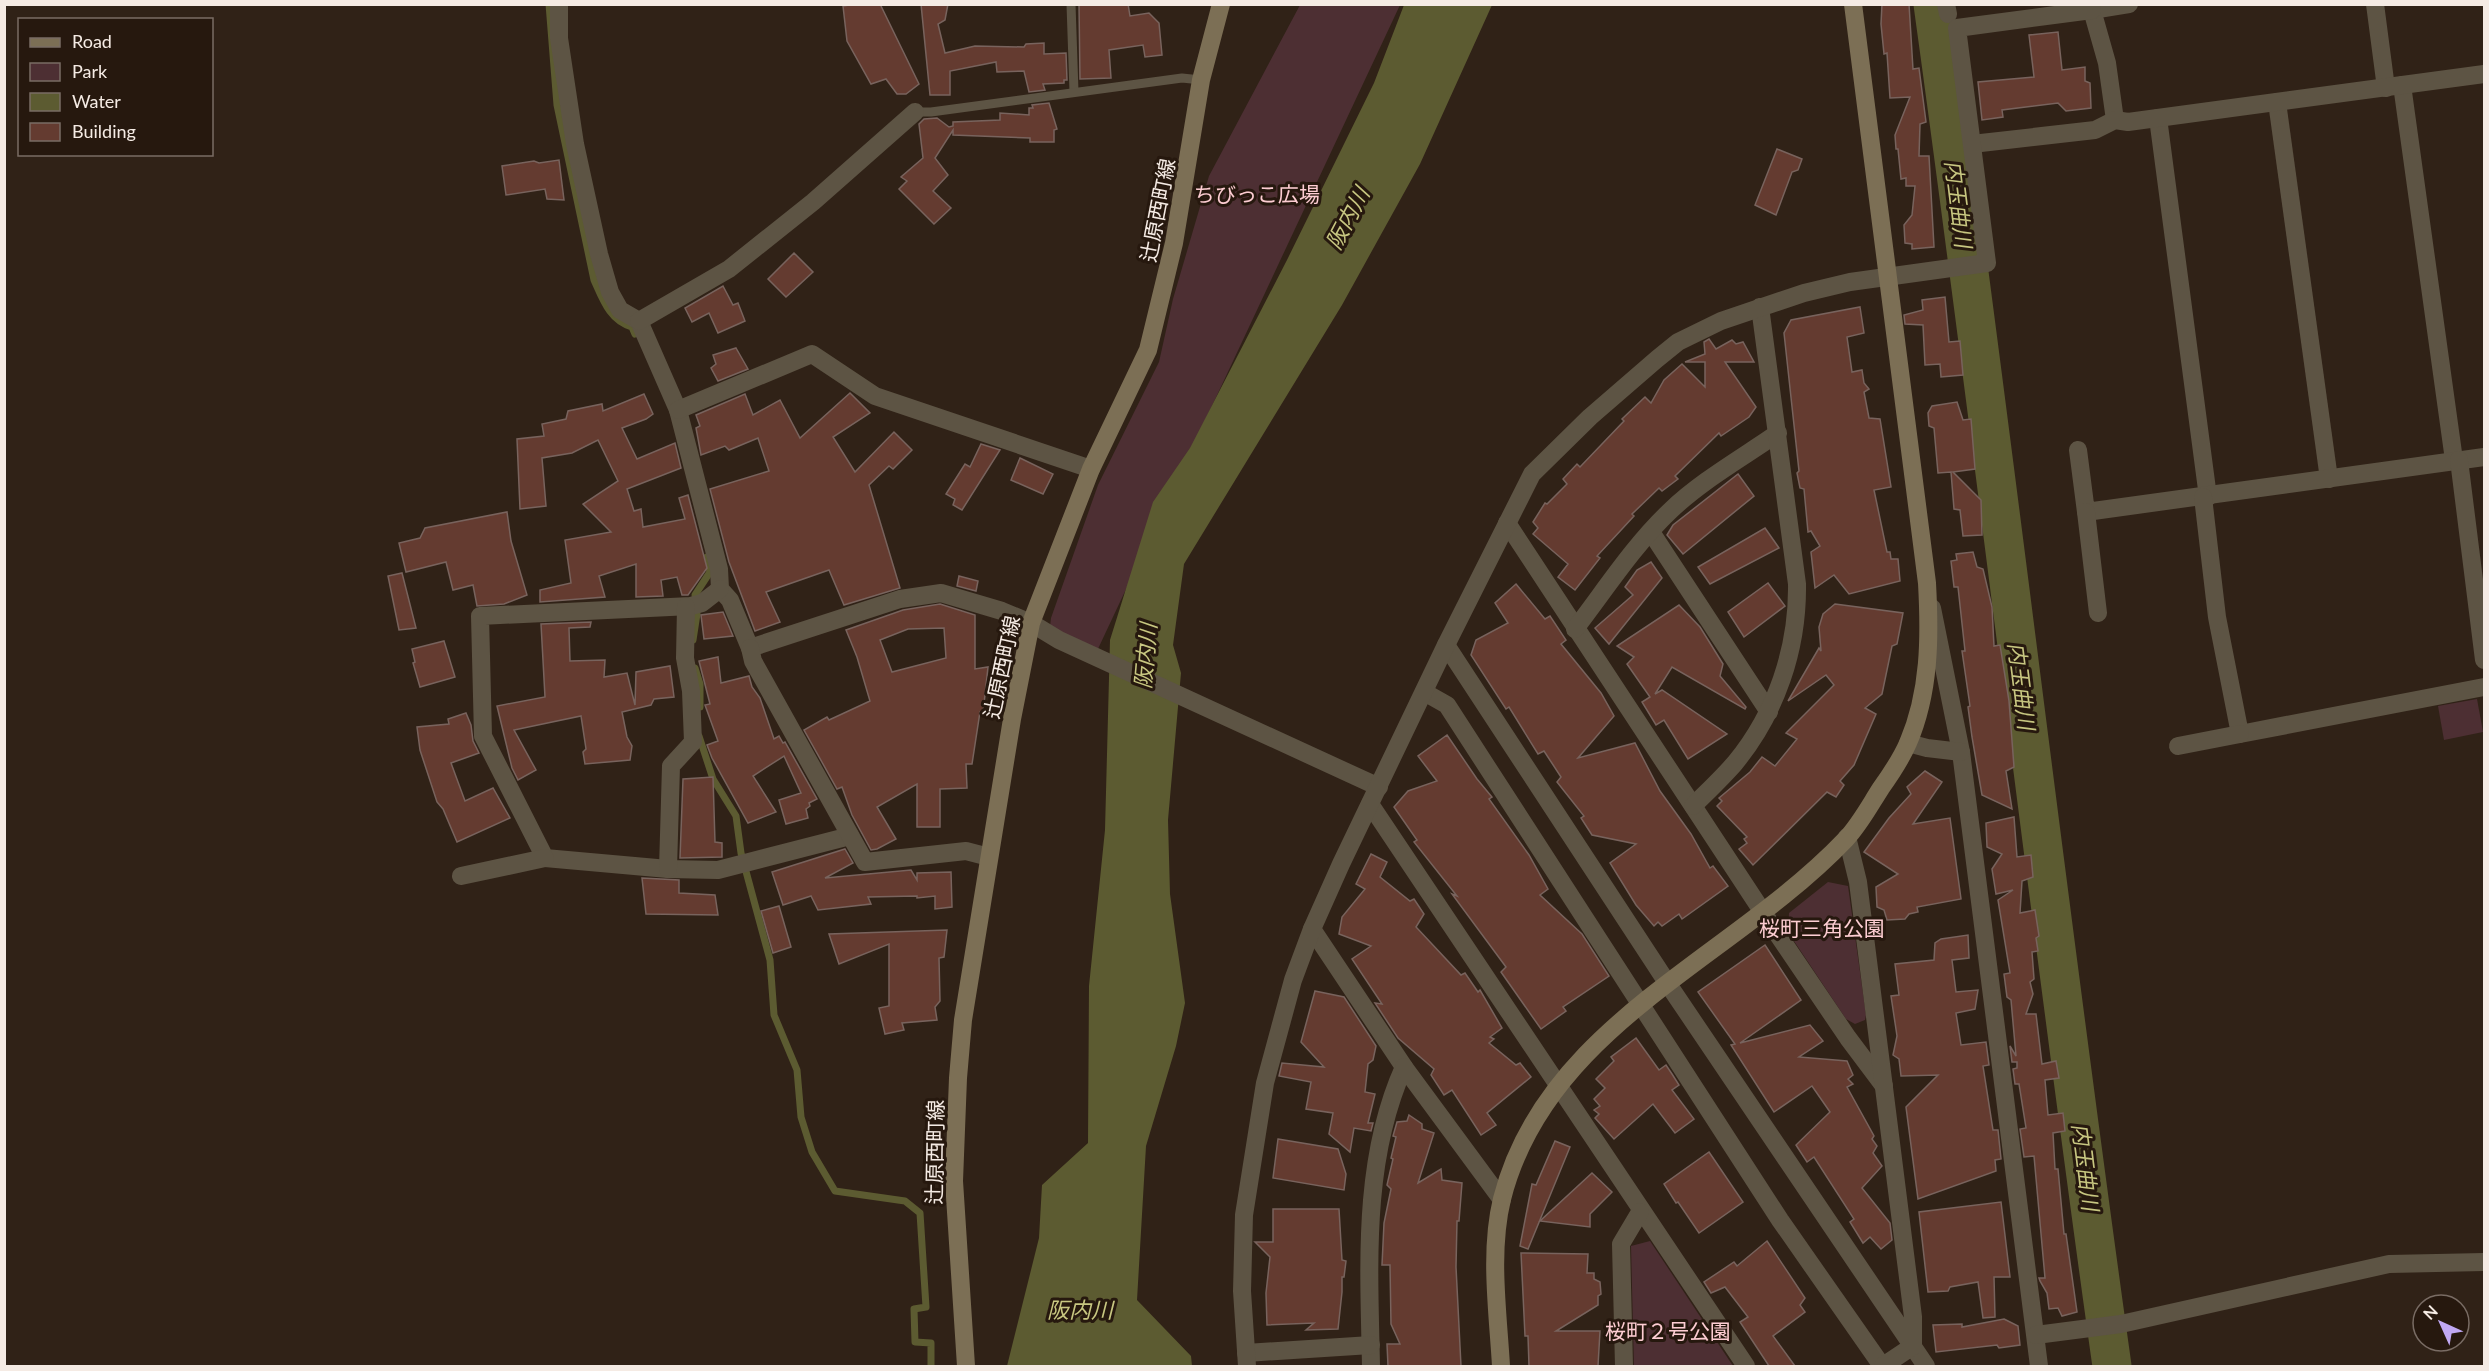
<svg xmlns="http://www.w3.org/2000/svg" width="2489" height="1371" viewBox="0 0 2489 1371" font-family="Lato,'Noto Sans JP',sans-serif">
	<style>
		.green { fill: #4d2f33 }
		.water { fill: #5c5b31 }
		.lines { fill: none; stroke-linecap: round; stroke-linejoin: round }
		.stream { stroke: #5c5b31; stroke-width: 7 }
		.river { stroke: #5c5b31; stroke-width: 39 }
		.building { fill: #643b30; stroke: #78635d; stroke-width: 1.5; fill-rule: evenodd }
		.lane { stroke: #5d5444; stroke-width: 9 }
		.street { stroke: #5d5444; stroke-width: 18 }
		.secondary { stroke: #7c6f55; stroke-width: 18 }
		.labels { text-anchor: middle; dominant-baseline: central; stroke-width: 6; stroke-linejoin: round; paint-order: stroke }
		.park-label { font-size: 21px; fill: #fdcdd2; stroke: #26180e }
		.street-label { font-size: 21px; fill: #f5ebe4; stroke: #26180e }
		.water-label { font-size: 22px; font-style: italic; fill: #c8c781; stroke: #26180e }
	</style>
	<rect width="100%" height="100%" fill="#302217"/>
	<g class="green">
		<polygon points="1300,5 1400,5 1097,651 1050,627 1051,618 1098,485 1159,362 1173,299 1209,176"/>
		<polygon points="2477,699 2483,732 2444,740 2438,706"/>
		<polygon points="1828,882 1848,886 1866,1015 1865,1020 1855,1024 1846,1019 1788,932 1789,913"/>
		<polygon points="1650,1241 1733,1366 1634,1366 1631,1246"/>
	</g>
	<polygon class="water" points="1404,5 1492,5 1420,164 1342,305 1184,564 1173,645 1181,673 1168,820 1170,894 1185,1003 1176,1046 1146,1146 1137,1300 1191,1356 1192,1366 1007,1366 1039,1238 1042,1185 1088,1143 1089,986 1105,830 1110,640 1153,502 1190,448 1287,260 1374,83"/>
	<g class="lines">
		<g class="stream">
			<path d="M549,4L557,105L594,280C603,300 610,321 632,327L635,334"/>
			<polyline points="693,640 697,614 695,595 710,572 707,557"/>
			<polyline points="695,668 700,684 700,707"/>
			<polyline points="699,736 713,779 736,816 741,853 770,960 774,1015 797,1070 801,1117 812,1152 835,1191 905,1201 920,1213 926,1307 914,1309 915,1342 931,1343 931,1366"/>
		</g>
		<path class="river" d="M1933,4C1996,458 2048,913 2112,1366"/>
	</g>
	<g class="building">
		<polygon points="856,4 880,4 919,84 906,94 897,94 886,79 871,84 847,41 843,6"/>
		<polygon points="921,4 948,4 945,20 938,24 945,53 975,46 1024,47 1026,44 1044,43 1044,54 1066,53 1067,80 1064,80 1064,83 1043,84 1045,90 1029,92 1024,71 997,72 996,62 950,71 950,95 930,95"/>
		<polygon points="1079,4 1128,4 1130,16 1149,13 1159,23 1162,55 1145,57 1143,45 1109,50 1111,78 1080,79"/>
		<polygon points="1882,4 1909,4 1913,69 1919,68 1926,122 1920,124 1919,156 1929,156 1934,247 1912,249 1912,244 1905,243 1904,225 1912,215 1915,186 1906,186 1906,178 1901,179 1898,149 1896,149 1895,135 1910,97 1890,98 1887,53 1884,54 1881,24"/>
		<polygon points="2058,32 2062,70 2085,67 2085,81 2090,83 2091,108 2066,111 2058,103 2002,110 2003,117 1982,120 1978,82 2034,77 2029,35"/>
		<polygon points="1049,103 1057,129 1054,130 1054,142 1030,142 1030,138 953,135 953,130 935,158 948,175 933,191 951,208 934,224 899,189 907,181 901,177 923,158 919,124 924,119 937,118 949,127 953,126 953,122 1000,120 1000,113 1029,115 1029,108 1033,108 1032,105"/>
		<polygon points="1777,149 1802,159 1798,170 1792,172 1776,215 1755,205"/>
		<polygon points="559,160 564,200 547,199 545,189 506,195 502,166 534,161 539,163"/>
		<polygon points="794,253 813,272 786,297 768,279"/>
		<polygon points="723,286 733,305 738,303 745,321 718,333 709,313 692,322 685,308"/>
		<polygon points="1945,297 1949,342 1960,341 1963,375 1941,377 1940,364 1925,365 1923,325 1905,324 1904,315 1923,310 1922,300"/>
		<polygon points="1860,307 1864,333 1847,337 1852,372 1862,370 1864,383 1869,389 1864,392 1869,418 1880,419 1891,487 1874,490 1887,552 1890,552 1891,559 1898,559 1900,581 1849,594 1834,575 1815,588 1811,552 1820,546 1811,531 1808,532 1804,489 1800,488 1797,473 1799,471 1784,333 1791,320"/>
		<polygon points="1709,339 1716,349 1732,340 1736,344 1743,342 1754,362 1725,362 1756,407 1749,417 1721,436 1719,433 1675,476 1678,479 1662,491 1659,488 1632,514 1634,516 1597,556 1600,558 1575,590 1558,577 1568,564 1533,534 1538,528 1533,522 1545,503 1547,504 1567,484 1563,479 1577,464 1580,467 1624,421 1622,419 1645,397 1651,403 1664,380 1682,364 1705,387 1705,362 1685,362 1705,354 1704,342"/>
		<polygon points="736,348 748,369 718,381 711,368 716,364 713,355"/>
		<polygon points="850,393 870,413 833,437 855,472 894,432 912,450 893,469 889,466 869,485 900,588 844,605 829,570 766,592 780,622 755,631 729,562 710,489 769,471 758,438 729,450 725,446 701,455 696,428 700,426 696,415 745,394 753,415 780,400 800,438"/>
		<polygon points="644,394 653,414 646,419 622,428 637,459 675,443 681,468 627,489 634,511 641,509 643,527 685,519 679,498 688,495 707,568 688,595 682,595 677,577 661,580 663,596 636,597 636,564 599,576 605,597 540,602 540,590 571,583 565,540 611,532 583,504 618,481 598,440 572,453 542,458 546,506 520,509 517,439 544,436 542,424 566,419 568,411 602,404 603,411"/>
		<polygon points="1957,402 1963,420 1971,419 1975,469 1953,472 1981,500 1982,535 1963,536 1960,510 1954,509 1951,472 1938,473 1934,428 1929,426 1928,413 1932,406"/>
		<polygon points="981,444 1000,450 962,510 953,505 955,499 946,494 965,464 970,467"/>
		<polygon points="1020,458 1053,474 1043,494 1011,480"/>
		<polygon points="1738,474 1754,496 1683,554 1667,535 1673,525"/>
		<polygon points="507,512 511,541 527,595 504,604 477,606 473,585 453,590 446,562 406,572 399,543 420,538 425,528"/>
		<polygon points="1765,528 1779,548 1710,584 1698,567"/>
		<polygon points="1973,552 1977,567 1983,569 1992,607 1994,646 2000,645 2009,701 2014,767 2006,771 2012,809 1982,795 1972,737 1968,707 1970,706 1962,651 1965,651 1958,587 1954,587 1951,561 1957,560 1956,554"/>
		<polygon points="1651,562 1662,578 1609,644 1595,628 1633,595 1625,587 1637,570"/>
		<polygon points="402,573 416,628 399,630 388,576"/>
		<polygon points="959,576 978,581 976,591 957,586"/>
		<polygon points="1768,583 1785,606 1744,637 1728,612"/>
		<polygon points="1516,584 1545,619 1550,616 1566,640 1561,644 1601,693 1614,716 1578,758 1635,743 1660,791 1691,834 1710,868 1713,866 1728,886 1682,919 1679,914 1662,926 1658,922 1654,926 1636,905 1610,863 1636,844 1592,835 1581,818 1584,816 1557,782 1561,777 1544,751 1538,754 1509,707 1506,709 1471,655 1476,640 1508,623 1495,603"/>
		<path d="M940,604L975,615V669L988,667L983,713L980,712L972,764H966L967,788L940,789V827H917V784L877,807L896,839L877,849L871,850L852,815L842,787L837,789L804,730L827,717L829,720L870,701L857,657L846,630L903,610ZM944,628L946,658L892,672L880,640L908,629Z"/>
		<polygon points="1835,604 1903,613 1897,644 1892,646 1882,694 1865,708 1876,714 1854,765 1840,781 1844,785 1836,797 1827,792 1753,865 1739,849 1747,843 1744,839 1747,837 1717,806 1722,801 1719,798 1750,772 1762,757 1775,766 1797,739 1786,733 1834,685 1826,675 1788,701 1819,648 1821,651 1819,627 1823,614"/>
		<polygon points="1679,605 1700,627 1723,664 1720,676 1746,707 1745,709 1672,667 1655,694 1662,690 1727,734 1688,759 1664,720 1656,725 1642,702 1650,697 1627,664 1634,657 1617,646"/>
		<polygon points="723,612 733,636 704,639 701,615"/>
		<polygon points="591,622 590,627 569,628 570,661 605,660 604,677 627,673 635,705 636,672 670,666 674,697 654,699 651,705 622,712 627,737 632,746 630,760 585,764 583,752 586,749 581,716 514,730 536,770 518,780 512,768 497,706 545,697 541,624"/>
		<polygon points="444,641 455,677 420,687 413,663 415,662 412,649"/>
		<polygon points="718,657 721,683 749,676 752,687 760,698 774,739 779,736 783,743 785,742 817,799 809,803 810,806 806,809 808,818 786,824 779,800 801,793 784,756 753,776 776,812 748,823 712,758 707,745 718,741 705,705 710,704 699,661"/>
		<polygon points="466,713 471,725 473,741 479,753 451,763 465,801 493,788 510,818 457,842 443,809 437,802 420,750 417,727 449,724 448,719"/>
		<polygon points="1447,735 1477,779 1492,797 1489,799 1529,855 1548,889 1540,895 1582,934 1609,976 1563,1007 1566,1011 1541,1029 1501,972 1506,967 1452,894 1457,896 1414,842 1417,840 1394,807 1408,791 1437,781 1418,756"/>
		<polygon points="1925,771 1942,782 1913,824 1950,818 1961,899 1917,907 1918,912 1909,914 1905,919 1887,920 1884,910 1877,907 1876,887 1898,874 1864,852 1889,818 1911,794 1907,787"/>
		<polygon points="713,777 715,842 722,843 722,857 680,858 683,779"/>
		<polygon points="2014,817 2017,857 2031,855 2033,877 2022,881 2020,913 2035,910 2039,936 2036,938 2038,951 2032,952 2034,979 2030,982 2033,994 2026,1014 2036,1014 2042,1064 2056,1061 2059,1078 2045,1080 2048,1115 2063,1113 2065,1131 2053,1133 2055,1169 2058,1169 2064,1234 2066,1234 2077,1312 2062,1316 2058,1308 2049,1309 2047,1293 2040,1281 2039,1278 2045,1278 2034,1156 2024,1157 2020,1129 2026,1128 2019,1084 2015,1084 2013,1069 2017,1068 2017,1062 2012,1062 2010,1046 2016,1056 2011,1000 2007,997 2004,974 2010,973 1998,900 2013,890 1996,894 1992,869 2002,854 1987,847 1986,823"/>
		<polygon points="845,849 853,863 825,878 911,870 917,880 917,873 951,872 952,907 935,909 935,896 917,898 917,896 868,897 871,904 818,910 811,896 783,905 772,872"/>
		<polygon points="1371,854 1387,862 1380,877 1410,901 1414,899 1424,914 1416,927 1461,975 1465,973 1478,992 1480,990 1502,1028 1490,1037 1494,1039 1489,1043 1516,1065 1520,1063 1531,1077 1487,1113 1496,1125 1481,1135 1452,1090 1444,1095 1431,1075 1434,1069 1398,1038 1375,1003 1382,1004 1352,959 1371,946 1339,934 1342,917 1365,889 1356,884"/>
		<polygon points="642,878 679,880 679,893 715,895 718,915 646,914"/>
		<polygon points="779,906 791,947 773,953 761,911"/>
		<polygon points="947,930 944,957 939,958 940,1001 935,1007 937,1020 902,1023 904,1030 885,1034 879,1008 889,1006 889,944 839,964 829,934"/>
		<polygon points="1968,935 1969,958 1952,960 1956,992 1978,990 1975,1009 1956,1013 1961,1045 1986,1042 1989,1065 1983,1066 1993,1130 1998,1130 2001,1159 1995,1160 1996,1171 1918,1199 1906,1107 1938,1075 1901,1076 1899,1059 1893,1055 1897,1036 1891,996 1899,995 1895,964 1934,960 1935,943 1941,939"/>
		<polygon points="1765,945 1801,1000 1740,1043 1810,1025 1823,1041 1799,1057 1847,1061 1853,1075 1848,1079 1853,1084 1847,1087 1874,1136 1872,1139 1877,1146 1873,1153 1882,1166 1862,1188 1890,1223 1892,1240 1881,1249 1870,1237 1863,1243 1850,1222 1854,1219 1814,1157 1807,1162 1796,1145 1830,1112 1812,1086 1774,1112 1731,1045 1735,1044 1698,992"/>
		<polygon points="1315,991 1344,997 1376,1046 1373,1060 1368,1064 1365,1092 1375,1094 1368,1123 1373,1123 1371,1131 1354,1128 1350,1152 1329,1134 1333,1113 1306,1109 1311,1082 1279,1076 1282,1063 1324,1067 1301,1042"/>
		<polygon points="1636,1038 1659,1070 1666,1065 1672,1074 1679,1085 1672,1090 1694,1119 1675,1133 1653,1104 1614,1139 1595,1118 1599,1114 1594,1110 1600,1106 1594,1099 1605,1088 1596,1079 1614,1061 1611,1057"/>
		<polygon points="1409,1115 1422,1124 1422,1129 1434,1133 1418,1183 1441,1169 1442,1180 1462,1183 1459,1221 1457,1221 1456,1267 1461,1366 1388,1366 1387,1344 1400,1344 1391,1324 1390,1265 1382,1265 1384,1223 1391,1189 1387,1185 1393,1159 1391,1158 1396,1137 1393,1136 1397,1122 1407,1121"/>
		<polygon points="1278,1139 1338,1149 1346,1174 1344,1190 1273,1178"/>
		<polygon points="1555,1141 1570,1147 1528,1249 1520,1246 1532,1184 1536,1185"/>
		<polygon points="1709,1152 1743,1202 1699,1233 1678,1202 1676,1203 1664,1184"/>
		<polygon points="1592,1173 1612,1192 1590,1214 1590,1227 1540,1221"/>
		<polygon points="2001,1202 2010,1277 1994,1277 1995,1317 1983,1318 1978,1282 1950,1287 1948,1291 1928,1292 1919,1212"/>
		<polygon points="1273,1209 1339,1209 1342,1260 1346,1261 1344,1277 1342,1277 1342,1292 1338,1329 1306,1330 1314,1323 1267,1325 1266,1293 1270,1257 1255,1242 1273,1242"/>
		<polygon points="1767,1241 1805,1298 1800,1305 1805,1312 1773,1336 1795,1366 1769,1366 1740,1322 1748,1317 1725,1287 1711,1293 1704,1282 1734,1262 1737,1266"/>
		<polygon points="1521,1253 1588,1254 1587,1273 1594,1273 1594,1279 1600,1282 1601,1294 1598,1296 1598,1305 1556,1331 1600,1331 1598,1366 1529,1366 1528,1336 1525,1336"/>
		<polygon points="2004,1319 2018,1326 2020,1345 1999,1348 1997,1345 1936,1352 1933,1325 1962,1324 1962,1327"/>
	</g>
	<g class="lines">
		<g class="lane">
			<polyline points="1071,4 1074,92"/>
			<polyline points="915,112 931,112 1182,78 1201,80"/>
		</g>
		<g class="street">
			<polyline points="559,4 559,38 575,144 599,254 610,292 620,310 639,321 678,410 719,569 720,589 730,600 750,648 900,599 941,593 1002,611 1031,623 1059,640 1379,787"/>
			<polyline points="1946,4 1948,14"/>
			<polyline points="2375,4 2386,88"/>
			<polyline points="2402,85 2454,460"/>
			<polyline points="2277,102 2329,479"/>
			<polyline points="2158,118 2208,497"/>
			<polyline points="2115,120 2107,63 2092,10 2129,4"/>
			<polyline points="1972,144 2095,130 2115,120 2128,122 2484,74"/>
			<polyline points="639,321 729,269 813,202 915,112"/>
			<polyline points="678,410 812,354 875,396 1091,469"/>
			<polyline points="2078,450 2086,512 2484,457"/>
			<polyline points="2459,460 2484,660"/>
			<polyline points="2203,497 2217,617 2240,734 2484,687"/>
			<polyline points="2086,512 2098,613"/>
			<polyline points="1507,523 1762,911 1848,1038 1884,1086"/>
			<polyline points="1651,532 1769,712"/>
			<polyline points="720,589 702,603 691,606 480,616 483,736 545,858 668,869 718,870 850,836"/>
			<polyline points="1932,608 1961,752 2039,1366"/>
			<path d="M1575,629C1605,590 1634,545 1670,511C1701,481 1742,458 1778,433"/>
			<polyline points="1446,645 1668,984 1926,1366"/>
			<polyline points="750,648 753,661 865,862 966,851 989,857"/>
			<polyline points="1424,692 1447,705 1780,1220 1882,1366"/>
			<polyline points="1908,743 1927,748 1961,752"/>
			<polyline points="2178,746 2240,734"/>
			<polyline points="1370,804 1746,1366"/>
			<path d="M1693,806C1707,792 1722,778 1735,763C1776,713 1798,649 1797,584L1760,307"/>
			<polyline points="1847,837 1858,882 1913,1317 1913,1346 1883,1366"/>
			<polyline points="668,869 671,766 693,742 691,691 685,658 686,607"/>
			<polyline points="461,876 545,858"/>
			<path d="M1312,929L1404,1067C1362,1160 1369,1266 1371,1366"/>
			<polyline points="1404,1067 1502,1200"/>
			<polyline points="2036,1335 2121,1324 2389,1264 2484,1262"/>
			<polyline points="1246,1353 1371,1345"/>
			<polyline points="1247,1366 1242,1291 1244,1215 1265,1083 1293,980 1312,929 1341,864 1446,645 1532,474 1590,417 1657,359 1678,342 1721,321 1804,293 1850,282 1987,263 1957,28 2092,10 2091,4"/>
			<polyline points="1624,1366 1621,1244 1640,1212"/>
		</g>
		<g class="secondary">
			<polyline points="966,1366 954,1181 958,1078 963,1020 1012,719 1031,623 1091,469 1148,350 1174,243 1201,80 1221,4"/>
			<path d="M1501,1366C1498,1313 1489,1252 1502,1199C1546,1025 1732,959 1846,839C1860,824 1870,805 1881,788C1891,774 1901,759 1908,743C1930,692 1930,637 1927,583L1853,4"/>
		</g>
	</g>
	<g class="labels">
		<g class="park-label">
			<text x="1257" y="193">ちびっこ広場</text>
			<text x="1822" y="927">桜町三角公園</text>
			<text x="1668" y="1330">桜町２号公園</text>
		</g>
		<g class="street-label">
			<text transform="translate(1157 210) rotate(-79)">辻原西町線</text>
			<text transform="translate(1001 667) rotate(-78)">辻原西町線</text>
			<text transform="translate(934 1152) rotate(-89)">辻原西町線</text>
		</g>
		<g class="water-label">
			<text transform="translate(1959 204) rotate(83)">内玉曲川</text>
			<text transform="translate(1347 218) rotate(-62)">阪内川</text>
			<text transform="translate(1145 656) rotate(-85)">阪内川</text>
			<text transform="translate(2022 686) rotate(83)">内玉曲川</text>
			<text transform="translate(2086 1167) rotate(83)">内玉曲川</text>
			<text x="1080" y="1309">阪内川</text>
		</g>
	</g>
	<rect width="2489" height="1371" fill="none" stroke="#f5ebe4" stroke-width="12"/>
	<rect x="18" y="18" width="195" height="138" fill="#26180e" stroke="#796c64" stroke-width="1.5"/>
	<rect x="30" y="38" width="30" height="9" fill="#7c6f55" stroke="#796c64" stroke-width="1.5"/>
	<text x="72" y="48" font-size="18" fill="#f5ebe4">Road</text>
	<rect x="30" y="63" width="30" height="18" fill="#4d2f33" stroke="#796c64" stroke-width="1.5"/>
	<text x="72" y="78" font-size="18" fill="#f5ebe4">Park</text>
	<rect x="30" y="93" width="30" height="18" fill="#5c5b31" stroke="#796c64" stroke-width="1.5"/>
	<text x="72" y="108" font-size="18" fill="#f5ebe4">Water</text>
	<rect x="30" y="123" width="30" height="18" fill="#643b30" stroke="#796c64" stroke-width="1.5"/>
	<text x="72" y="138" font-size="18" fill="#f5ebe4">Building</text>
	<g transform="translate(2441 1323) rotate(315)"><circle r="28" fill="#26180e" stroke="#796c64" stroke-width="1.5"/>
	<path d="M0-4.5L10 22L0 15L-10 22Z" fill="#c0a8f3"/>
	<text y="-9" font-size="16" font-weight="bold" text-anchor="middle" fill="#f5ebe4">N</text>
	</g>
</svg>
